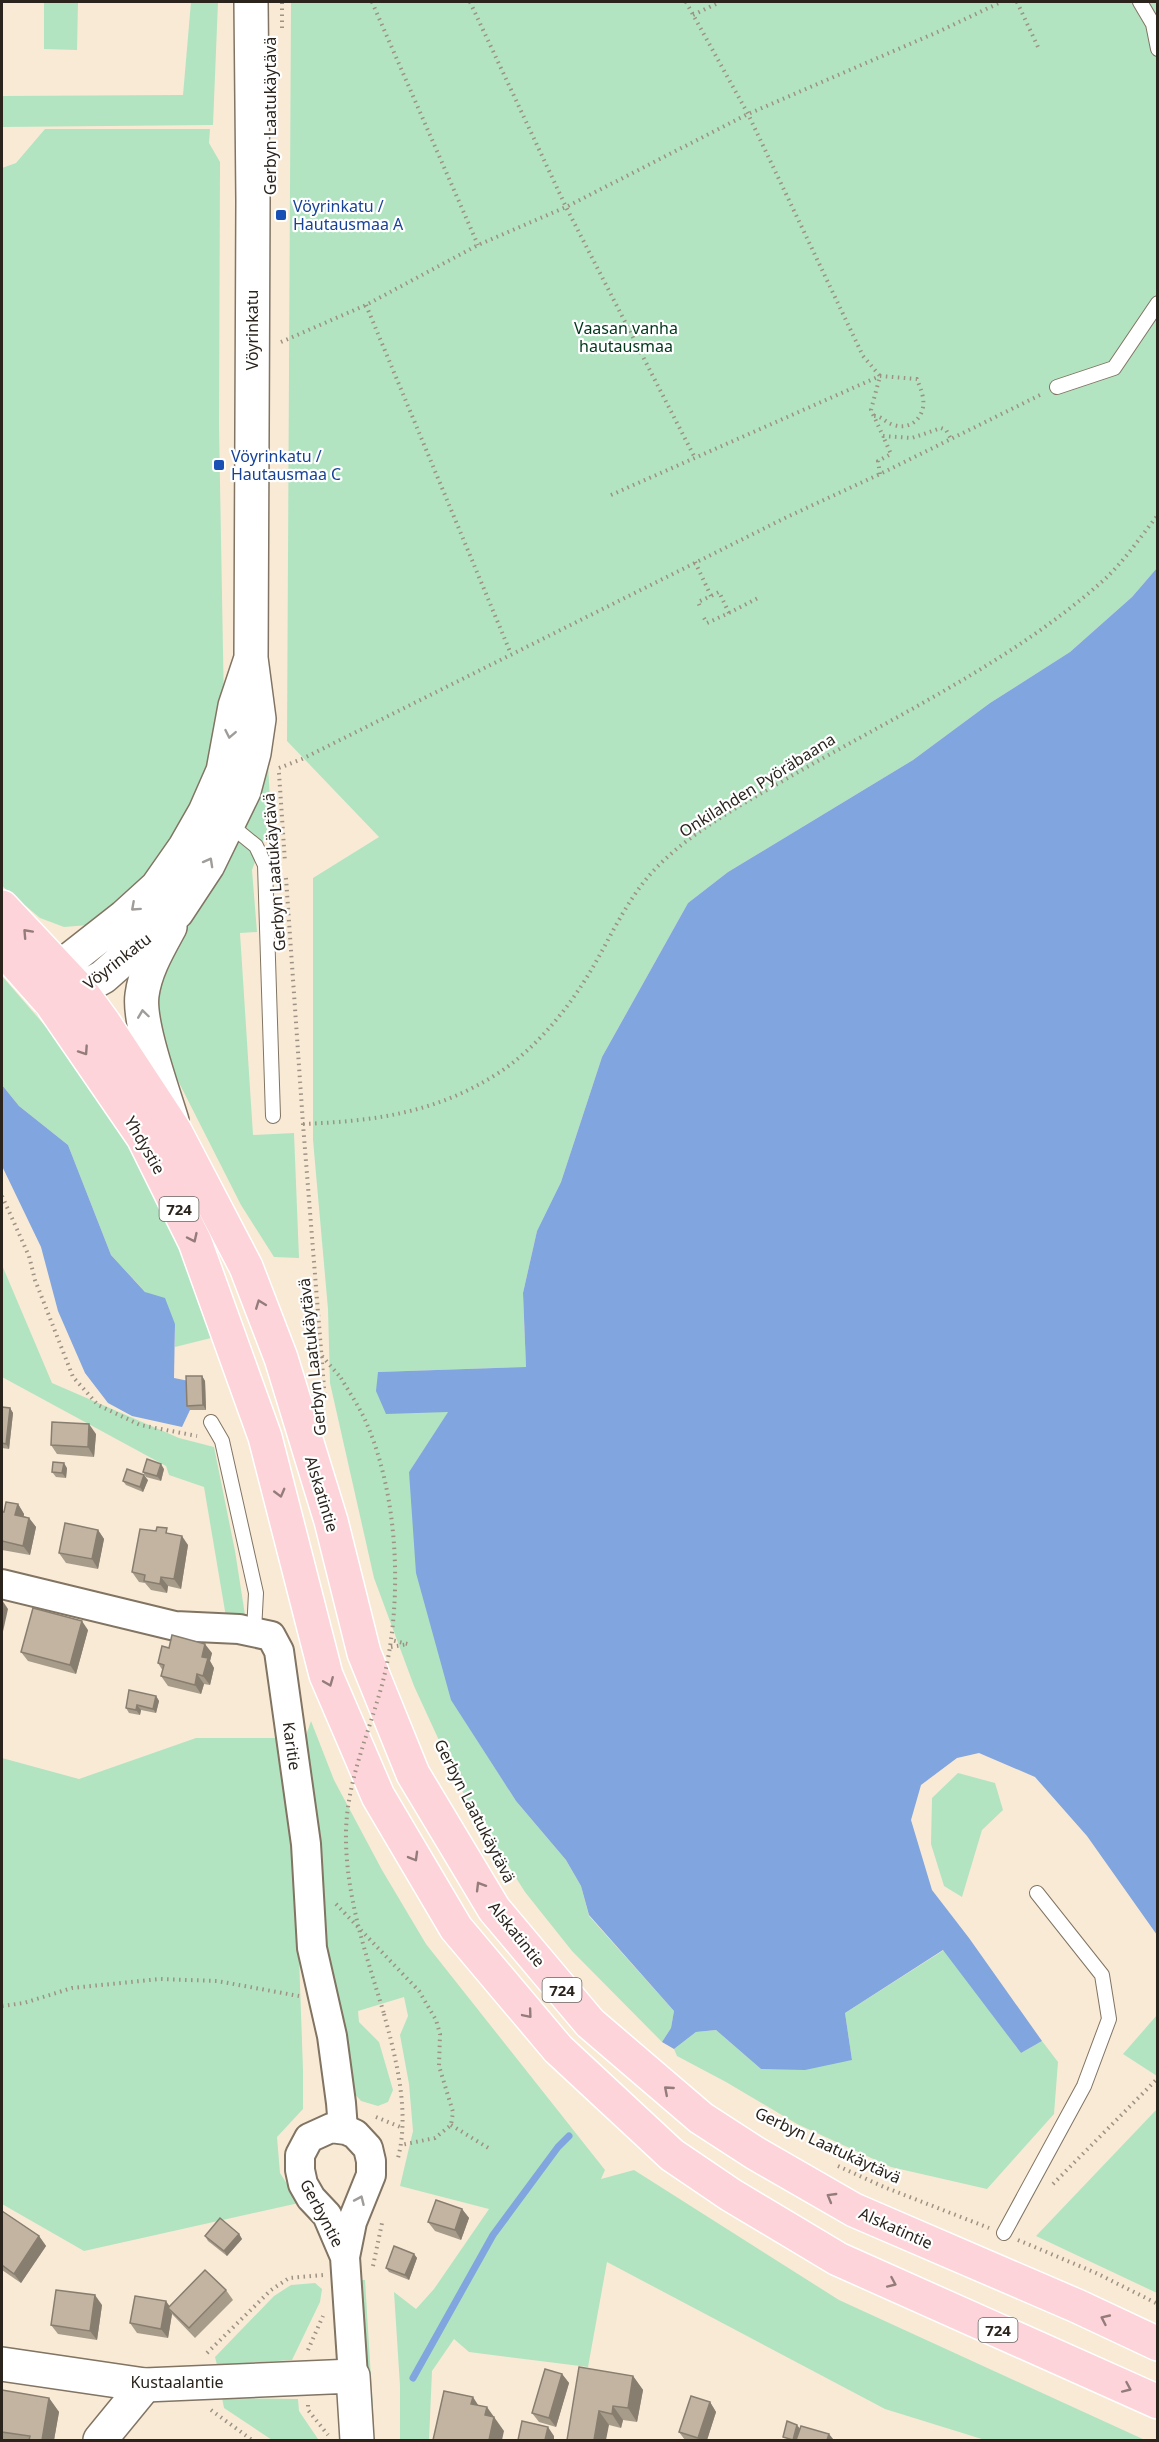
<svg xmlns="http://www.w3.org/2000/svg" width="1159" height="2442" viewBox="0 0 1159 2442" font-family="'Noto Sans',sans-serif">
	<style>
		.green { fill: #b2e4c2 }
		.water { fill: #81a5de }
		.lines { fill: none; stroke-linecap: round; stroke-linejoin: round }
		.stream { stroke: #81a5de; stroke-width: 7 }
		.service-casing { stroke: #817462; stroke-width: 16 }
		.minor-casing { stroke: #817462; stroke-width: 32 }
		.tertiary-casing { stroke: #817462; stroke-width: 36 }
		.secondary-casing { stroke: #817462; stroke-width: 36 }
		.primary-casing { stroke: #fff; stroke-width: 36 }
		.path { stroke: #9d9283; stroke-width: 4; stroke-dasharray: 1.5 4.5; stroke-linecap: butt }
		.service { stroke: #fff; stroke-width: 14 }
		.minor { stroke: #fff; stroke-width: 28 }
		.tertiary { stroke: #fff; stroke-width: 33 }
		.secondary { stroke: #fff; stroke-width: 33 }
		.primary { stroke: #fdd4d9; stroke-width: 33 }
		.path-bridge { stroke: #9d9283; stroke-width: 4; stroke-dasharray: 1.5 4.5; stroke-linecap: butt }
		.wall { fill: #a79b8a }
		.shaded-wall { fill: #887e70 }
		.building { fill: #c2b4a0; stroke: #887e70; stroke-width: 1.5 }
		.oneway { stroke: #9f9c99 }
		.oneway2 { stroke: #947c7b }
		.transit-dot { fill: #1a4fb4; stroke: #fff; stroke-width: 2 }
		.labels { text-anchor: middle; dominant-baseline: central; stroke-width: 4.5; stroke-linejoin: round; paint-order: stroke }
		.shield { fill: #fff; stroke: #6a6661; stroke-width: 1.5 }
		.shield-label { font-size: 15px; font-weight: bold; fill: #2a241d }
		.street-label { font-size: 16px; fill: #2a241d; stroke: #fff }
		.transit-label { font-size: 16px; fill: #164399; stroke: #fff; text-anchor: start }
		.park-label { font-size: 16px; fill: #01381c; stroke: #fff }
	</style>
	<rect width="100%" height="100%" fill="#f9ead6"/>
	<g class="green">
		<polygon points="44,2 78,2 77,50 44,49"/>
		<polygon points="191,2 218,2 213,125 2,127 2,96 183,95"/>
		<polygon points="291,2 1157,2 1157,568 1132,597 1070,652 990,703 913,760 728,872 688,903 602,1057 561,1182 537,1231 523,1293 526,1367 378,1372 449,1411 409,1472 451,1699 516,1801 566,1860 581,1886 589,1916 674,2011 671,2028 662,2042 572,1951 525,1892 466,1799 414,1686 374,1578 330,1383 328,1309 313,1140 313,878 379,837 287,741"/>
		<polygon points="45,129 210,129 209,143 220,162 219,426 224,707 217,755 153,875 89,925 64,927 40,918 2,886 2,168 16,163"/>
		<polygon points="267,745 271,819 252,870 257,932 240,933 253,1135 294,1133 299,1258 274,1257 241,1205 165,1055 159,1022 159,997 165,970"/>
		<polygon points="2,976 47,1028 134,1154 195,1269 219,1336 175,1347 175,1324 111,1255 68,1145 19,1106 2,1085"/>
		<polygon points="2,1265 52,1383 179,1438 214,1447 235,1551 245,1615 226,1617 204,1487 169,1475 166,1466 2,1377"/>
		<polygon points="311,1721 334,1780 382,1870 426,1944 605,2170 601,2179 634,2170 839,2300 1145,2440 985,2440 885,2409 607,2262 588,2367 469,2352 454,2339 432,2371 429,2440 400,2440 400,2386 394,2292 416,2309 434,2289 489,2209 400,2186 413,2131 409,2084 400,2035 408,2016 404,1997 358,2011 359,2022 379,2042 393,2090 388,2102 378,2106 361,2101 353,2092 323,1941 321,1837 308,1768 302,1747"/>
		<polygon points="196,1738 281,1738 295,1842 303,2070 303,2109 277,2137 280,2173 299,2203 84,2251 2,2204 2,1758 79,1779"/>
		<polygon points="958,1773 995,1783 1003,1810 982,1830 962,1897 944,1886 931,1844 932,1798"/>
		<polygon points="944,1950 1021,2053 1042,2041 1058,2062 1054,2114 987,2189 891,2167 797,2124 726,2082 677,2056 674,2049 696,2032 716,2030 761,2069 852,2060 845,2013"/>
		<polygon points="1157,2015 1157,2076 1123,2054"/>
		<polygon points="1157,2109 1157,2293 1036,2236"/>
		<polygon points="356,2280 365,2280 374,2426 365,2426"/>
		<polygon points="315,2283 322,2289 320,2302 292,2360 217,2365 215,2357 274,2296 291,2285"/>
		<polygon points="222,2398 298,2399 299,2411 318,2439 272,2440 224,2408"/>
	</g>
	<g class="water">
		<polygon points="1157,568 1157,1935 1087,1836 1035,1777 979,1753 957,1758 921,1785 911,1820 932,1890 969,1938 1042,2041 1021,2053 943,1950 845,2013 852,2060 805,2070 761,2069 716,2030 696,2032 674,2049 662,2042 671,2028 674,2011 589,1915 581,1886 566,1860 516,1801 451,1700 416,1573 409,1472 448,1412 386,1414 376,1391 378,1372 526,1367 523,1293 537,1231 561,1182 602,1057 688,903 728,872 913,760 990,703 1070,652 1132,597"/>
		<polygon points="2,1085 19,1106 68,1145 111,1255 145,1292 165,1298 175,1324 174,1378 189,1381 190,1410 182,1427 132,1416 108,1403 85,1373 58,1311 41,1247 2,1166"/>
	</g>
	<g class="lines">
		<polyline class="stream" points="413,2378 493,2235 558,2147 569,2136"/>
		<g class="service-casing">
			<g id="service">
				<polyline points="1140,2 1153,24 1158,49"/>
				<polyline points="1057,387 1114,368 1158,303"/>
				<polyline points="229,824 256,846 265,865 273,1116"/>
				<polyline points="211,1422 222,1441 256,1593 254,1631"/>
				<polyline points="1004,2233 1084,2086 1109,2019 1102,1975 1037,1893"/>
			</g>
		</g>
		<g class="minor-casing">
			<g id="minor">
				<polyline points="2,1584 175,1626 239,1629 271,1636 279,1651 306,1844 312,1948 332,2036 341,2103 343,2129"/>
				<polyline points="345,2257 352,2222 371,2175 371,2161 368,2148 355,2134 346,2130 331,2128 309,2138 300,2155 300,2170 303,2184 311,2198 327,2215 345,2257 353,2376"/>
			</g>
		</g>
		<g class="tertiary-casing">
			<polyline id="tertiary" points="100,2440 145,2385"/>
		</g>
		<g class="secondary-casing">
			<g id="secondary">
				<polyline points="251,2 253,201 251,658 259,719 254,753 244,791 208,865 177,912 103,977 63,999 51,1003 48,994 49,981 59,968 124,917 157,887 185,847 205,812 223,771 235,706 251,658"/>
				<path d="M170,927C158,949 145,971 142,995C138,1023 163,1091 172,1121"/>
				<polyline points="2,2364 145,2385 353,2376 357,2440"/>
			</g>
		</g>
		<g class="primary-casing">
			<g id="primary">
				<polyline points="2,907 80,990 104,1023 175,1131 246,1267 281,1358 331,1521 364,1653 413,1774 494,1909 590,2023 701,2118 755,2153 854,2210 1077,2306 1158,2344"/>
				<polyline points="2,948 51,1003 143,1137 195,1242 265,1437 326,1675 378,1796 456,1928 558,2049 672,2155 731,2195 838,2259 1158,2402"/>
			</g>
		</g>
		<g class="path">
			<polyline points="372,2 478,245"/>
			<polyline points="470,2 566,207 695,458"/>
			<polyline points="686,2 748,114 863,356 880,376 871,410 883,436 912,438 941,428 946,430 951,439"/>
			<polyline points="1017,2 1038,47"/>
			<polyline points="693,15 720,2"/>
			<polyline points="282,28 282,2"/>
			<polyline points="366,305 511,654"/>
			<polyline points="281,342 366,305 478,245 566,207 748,114 940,31 1001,2"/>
			<polyline points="880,474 878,461 891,454 883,436"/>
			<path d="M611,495L880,376L917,379C919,385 922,391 923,398C926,415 912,431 894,425C885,423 882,415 872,416"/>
			<polyline points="695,562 711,596 698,602 701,609"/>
			<polyline points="729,613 758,598"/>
			<polyline points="704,618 707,623 729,613 719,592 711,596"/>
			<polyline points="279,768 302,759 787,517 880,474 1042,394"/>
			<polyline points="279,773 285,862"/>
			<polyline points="286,878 303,1124 325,1400"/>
			<path d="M303,1124C375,1121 437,1113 500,1072C536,1048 568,1009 590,972C611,937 628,896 658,866C696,828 747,802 793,775C896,716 1018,658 1106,578C1125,560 1141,536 1158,515"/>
			<polyline points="2,1196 29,1256 35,1280 73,1377 98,1405 140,1425 197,1436"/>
			<polyline points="322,1356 341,1378"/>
			<polyline points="391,1647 408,1644 391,1640"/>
			<polyline points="336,1904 419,1991 436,2020 440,2034 439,2066 453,2112 451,2125 435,2138 401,2145"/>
			<polyline points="2,2006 24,2003 72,1988 160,1979 217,1981 299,1996"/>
			<path d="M384,2014C396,2058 410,2112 398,2158"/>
			<polyline points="376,2117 403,2128"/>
			<polyline points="451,2125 490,2149"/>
			<polyline points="838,2166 884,2187 989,2228"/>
			<polyline points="1053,2184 1158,2078"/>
			<polyline points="1018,2240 1096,2273 1158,2304"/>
			<polyline points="373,2266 382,2223"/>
			<polyline points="308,2350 323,2316"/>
			<polyline points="207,2353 271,2290 289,2278 323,2275"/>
			<polyline points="308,2405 308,2410 328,2435"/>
			<polyline points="211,2410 252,2440"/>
		</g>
		<use href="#service" class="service"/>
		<use href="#minor" class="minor"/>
		<use href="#tertiary" class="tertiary"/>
		<use href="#secondary" class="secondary"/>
		<use href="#primary" class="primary"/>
		<path class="path-bridge" d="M341,1378C349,1392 359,1406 366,1422C399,1497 403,1603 383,1681C370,1731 347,1779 346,1832C345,1895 366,1954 384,2014"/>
	</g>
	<g class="wall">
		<polygon points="202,1376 205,1381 206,1410 190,1410 187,1406"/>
		<polygon points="2,1407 10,1408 13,1413 9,1449 2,1448"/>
		<polygon points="96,1434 94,1457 57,1454 51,1445"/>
		<polygon points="67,1468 66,1478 56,1477 52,1472"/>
		<polygon points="164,1469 161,1481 146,1477 143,1472"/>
		<polygon points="148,1480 143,1492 126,1485 123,1481"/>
		<polygon points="18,1504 24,1514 24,1516 29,1518 36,1527 30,1555 2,1550 2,1512 4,1512"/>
		<polygon points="98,1530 104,1539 98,1569 66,1563 59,1553"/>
		<polygon points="171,1534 188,1545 181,1589 168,1586 167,1593 151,1590 145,1583 139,1582 132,1572"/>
		<polygon points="88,1630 76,1674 28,1661 21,1652"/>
		<polygon points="169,1648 212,1653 210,1661 214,1668 210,1685 204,1684 201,1694 168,1686 161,1676 163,1671 158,1663"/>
		<polygon points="156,1696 159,1701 156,1713 141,1710 140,1715 129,1713 126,1708"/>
		<polygon points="462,2209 469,2218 461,2240 435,2231 428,2222"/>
		<polygon points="2,2211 39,2236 46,2246 21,2283 2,2270"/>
		<polygon points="239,2234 242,2239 227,2256 208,2241 205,2236"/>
		<polygon points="414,2254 417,2258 409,2280 389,2272 386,2268"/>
		<polygon points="226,2290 233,2300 195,2338 172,2314 168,2338 137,2333 130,2323 169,2306"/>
		<polygon points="102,2305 97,2340 58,2334 51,2325"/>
		<polygon points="562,2374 569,2383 556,2427 539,2422 532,2413"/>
		<polygon points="633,2376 643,2390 637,2422 623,2420 621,2428 609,2425 567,2440"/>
		<polygon points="2,2390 49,2398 59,2412 54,2440 2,2440"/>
		<polygon points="710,2402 716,2412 707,2440 685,2440 679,2432"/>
	</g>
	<g class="shaded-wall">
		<polygon points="202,1376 205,1381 206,1410 203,1405"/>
		<polygon points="10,1408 13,1413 9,1449 6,1444"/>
		<polygon points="89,1424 96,1434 94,1457 88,1447"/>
		<polygon points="64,1463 67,1468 66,1478 62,1473"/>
		<polygon points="161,1464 164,1469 161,1481 157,1476"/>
		<polygon points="144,1475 148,1480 143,1492 140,1487"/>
		<polygon points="18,1504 24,1514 22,1524 15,1515"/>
		<polygon points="29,1518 36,1527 30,1555 23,1546"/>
		<polygon points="98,1530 104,1539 98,1569 92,1559"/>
		<polygon points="182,1536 188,1545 181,1589 174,1579"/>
		<polygon points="161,1577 168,1586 167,1593 160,1584"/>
		<polygon points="2,1600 8,1609 2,1636"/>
		<polygon points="82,1621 88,1630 76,1674 70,1665"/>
		<polygon points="205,1644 212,1653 210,1661 214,1668 210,1685 203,1676 202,1657"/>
		<polygon points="197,1674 204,1684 201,1694 195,1685"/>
		<polygon points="156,1696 159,1701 156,1713 153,1709"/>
		<polygon points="137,1705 141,1710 140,1715 136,1710"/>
		<polygon points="462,2209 469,2218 461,2240 455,2230"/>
		<polygon points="239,2234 242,2239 227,2256 224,2251"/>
		<polygon points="39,2236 46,2246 21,2283 14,2274"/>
		<polygon points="414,2254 417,2258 409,2280 405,2275"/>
		<polygon points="95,2295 102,2305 97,2340 90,2331"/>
		<polygon points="166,2301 173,2311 168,2308 172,2314 168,2338 161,2329"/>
		<polygon points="562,2374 569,2383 556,2427 549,2418"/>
		<polygon points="633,2376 643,2390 637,2422 628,2408"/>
		<polygon points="473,2397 482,2411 471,2404"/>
		<polygon points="49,2398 59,2412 54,2440 42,2440"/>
		<polygon points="710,2402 716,2412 707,2440 699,2440 698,2438"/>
		<polygon points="613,2406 623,2420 621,2428 612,2414"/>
		<polygon points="487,2407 504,2431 502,2440 489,2440 485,2415"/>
		<polygon points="599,2411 609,2425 606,2440 594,2440"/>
		<polygon points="797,2425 801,2430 797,2440 793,2440"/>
		<polygon points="548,2427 554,2436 554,2440 545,2440"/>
		<polygon points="829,2434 834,2440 827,2440"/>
	</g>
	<g class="building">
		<polygon points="186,1376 202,1376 203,1405 187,1406"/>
		<polygon points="2,1407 10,1408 6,1444 2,1443"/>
		<polygon points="52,1422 89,1424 88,1447 51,1445"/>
		<polygon points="147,1459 161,1464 157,1476 143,1472"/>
		<polygon points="53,1462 64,1463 62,1473 52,1472"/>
		<polygon points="127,1469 144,1475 140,1487 123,1481"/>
		<polygon points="6,1502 18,1504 15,1515 29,1518 23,1546 2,1541 2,1512 4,1512"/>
		<polygon points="65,1523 98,1530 92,1559 59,1553"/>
		<polygon points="157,1527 167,1528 166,1533 182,1536 174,1579 161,1577 160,1584 144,1581 145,1575 132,1572 140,1529 156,1531"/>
		<polygon points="33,1608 82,1621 70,1665 21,1652"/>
		<polygon points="172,1635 205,1644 202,1657 208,1658 203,1676 197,1674 195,1685 161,1676 164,1665 158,1663 162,1646 169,1648"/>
		<polygon points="129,1690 156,1696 153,1709 137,1705 136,1710 126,1708"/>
		<polygon points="436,2200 462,2209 455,2230 428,2222"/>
		<polygon points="2,2211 39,2236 14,2274 2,2265"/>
		<polygon points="220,2218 239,2234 224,2251 205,2236"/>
		<polygon points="394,2246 414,2254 405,2275 386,2268"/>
		<polygon points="205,2270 226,2290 189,2328 168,2308"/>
		<polygon points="56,2290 95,2295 90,2331 51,2325"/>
		<polygon points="135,2296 166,2301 161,2329 130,2323"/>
		<polygon points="579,2367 633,2376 628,2408 613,2406 612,2414 599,2411 594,2440 567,2440"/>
		<polygon points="545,2369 562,2374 549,2418 532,2413"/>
		<polygon points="2,2390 49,2398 42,2440 29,2440 30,2436 2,2432"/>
		<polygon points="444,2391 473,2397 471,2404 487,2407 485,2415 494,2417 489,2440 433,2440"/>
		<polygon points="691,2396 710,2402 698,2438 679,2432"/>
		<polygon points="522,2421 548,2427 545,2440 518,2440"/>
		<polygon points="787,2421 797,2425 793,2440 783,2437"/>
		<polygon points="801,2426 829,2434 827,2440 796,2440"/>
	</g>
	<defs><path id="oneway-chevron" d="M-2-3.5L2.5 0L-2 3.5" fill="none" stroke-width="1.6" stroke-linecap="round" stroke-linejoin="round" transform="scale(1.5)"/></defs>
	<g class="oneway">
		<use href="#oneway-chevron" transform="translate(230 734) rotate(101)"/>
		<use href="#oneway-chevron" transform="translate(209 862) rotate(-61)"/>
		<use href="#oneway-chevron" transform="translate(135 907) rotate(138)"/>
		<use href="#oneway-chevron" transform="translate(143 1014) rotate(-98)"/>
		<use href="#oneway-chevron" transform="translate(360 2200) rotate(-66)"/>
	</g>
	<g class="oneway2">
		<use href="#oneway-chevron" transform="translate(27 933) rotate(-133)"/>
		<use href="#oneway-chevron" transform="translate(84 1051) rotate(56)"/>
		<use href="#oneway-chevron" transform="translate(193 1238) rotate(65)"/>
		<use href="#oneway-chevron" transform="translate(260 1304) rotate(-111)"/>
		<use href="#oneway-chevron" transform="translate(280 1493) rotate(75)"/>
		<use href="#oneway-chevron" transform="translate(329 1682) rotate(68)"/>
		<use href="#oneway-chevron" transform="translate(414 1857) rotate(60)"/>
		<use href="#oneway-chevron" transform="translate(480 1886) rotate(-121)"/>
		<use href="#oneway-chevron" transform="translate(528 2014) rotate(50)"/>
		<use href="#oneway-chevron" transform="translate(668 2090) rotate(-139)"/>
		<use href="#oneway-chevron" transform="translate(831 2197) rotate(-150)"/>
		<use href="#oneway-chevron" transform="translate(892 2283) rotate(24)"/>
		<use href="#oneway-chevron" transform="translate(1105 2319) rotate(-155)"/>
		<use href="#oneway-chevron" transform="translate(1127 2388) rotate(24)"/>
	</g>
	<g class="transit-dot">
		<rect x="275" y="209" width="12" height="12" rx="3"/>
		<rect x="213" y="459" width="12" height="12" rx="3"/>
	</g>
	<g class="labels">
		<g class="shield">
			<rect x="159.5" y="1197" width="39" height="24" rx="4.5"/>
			<rect x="542.5" y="1978" width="39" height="24" rx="4.5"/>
			<rect x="978.5" y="2318" width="39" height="24" rx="4.5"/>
		</g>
		<g class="shield-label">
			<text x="179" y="1209">724</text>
			<text x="562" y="1990">724</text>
			<text x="998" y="2330">724</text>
		</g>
		<g class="street-label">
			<text transform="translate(270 116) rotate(-90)">Gerbyn Laatukäytävä</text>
			<text transform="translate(252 330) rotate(-90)">Vöyrinkatu</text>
			<text transform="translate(757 785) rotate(-32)">Onkilahden Pyöräbaana</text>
			<text transform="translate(274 872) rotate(-94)">Gerbyn Laatukäytävä</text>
			<text transform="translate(117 961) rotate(-38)">Vöyrinkatu</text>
			<text transform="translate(145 1145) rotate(60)">Yhdystie</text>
			<text transform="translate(312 1357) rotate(-96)">Gerbyn Laatukäytävä</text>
			<text transform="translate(322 1494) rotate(73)">Alskatintie</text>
			<text transform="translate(292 1746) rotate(82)">Karitie</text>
			<text transform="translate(475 1811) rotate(63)">Gerbyn Laatukäytävä</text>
			<text transform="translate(517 1934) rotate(51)">Alskatintie</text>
			<text transform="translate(828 2145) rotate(25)">Gerbyn Laatukäytävä</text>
			<text transform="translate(322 2213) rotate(62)">Gerbyntie</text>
			<text transform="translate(896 2228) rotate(24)">Alskatintie</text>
			<text x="177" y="2382">Kustaalantie</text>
		</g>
		<g class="transit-label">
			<text x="293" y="206">Vöyrinkatu /<tspan x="293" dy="18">Hautausmaa A</tspan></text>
			<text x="231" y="456">Vöyrinkatu /<tspan x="231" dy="18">Hautausmaa C</tspan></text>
		</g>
		<g class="park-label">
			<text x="626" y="328">Vaasan vanha<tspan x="626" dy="18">hautausmaa</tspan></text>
		</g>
	</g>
	<rect width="1159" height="2442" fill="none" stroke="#2a241d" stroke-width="6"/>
</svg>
